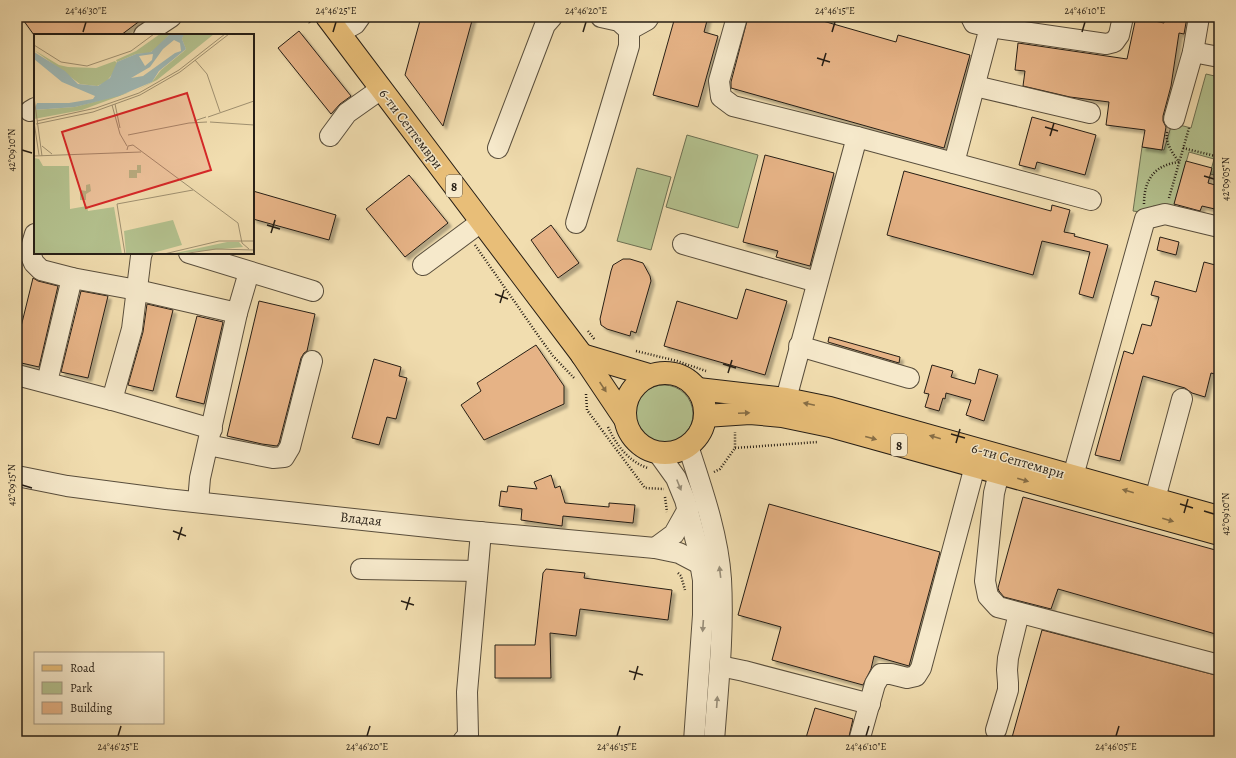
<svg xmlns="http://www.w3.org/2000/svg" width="1236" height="758" viewBox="0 0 1236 758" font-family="Alegreya,serif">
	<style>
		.green { fill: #b4c28f; stroke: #6d7052 }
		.building { fill: #e6b386; stroke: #261e15; filter: url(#shadow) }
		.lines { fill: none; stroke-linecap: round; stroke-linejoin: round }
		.minor-casing { stroke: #594e3c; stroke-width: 22 }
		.major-casing { stroke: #261e15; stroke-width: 24 }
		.path { stroke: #261e15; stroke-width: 2.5; stroke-dasharray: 1 2; stroke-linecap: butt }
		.minor { stroke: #f6e9cb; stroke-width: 20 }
		.major { stroke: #e8be78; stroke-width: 22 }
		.oneway { fill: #876e46 }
		.oneway2 { fill: #988e79 }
		.ticks { fill: none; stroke: #261e15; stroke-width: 1.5 }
		.labels { text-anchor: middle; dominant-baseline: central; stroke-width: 3; stroke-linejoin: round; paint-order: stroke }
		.shield { fill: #f6e9cb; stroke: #645b4c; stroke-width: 1 }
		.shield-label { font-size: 13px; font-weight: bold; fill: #261e15 }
		.street-label { font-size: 14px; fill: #261e15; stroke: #f6e9cb }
		.inset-road { fill: none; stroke: #a09171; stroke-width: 1 }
		.view { fill: #d62828; fill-opacity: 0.15; stroke: #d62828; stroke-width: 2 }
		.inset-edge { fill: none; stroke: #261e15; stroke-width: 2 }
		.neatline { fill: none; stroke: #261e15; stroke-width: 1.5 }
		.ticks-label { font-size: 10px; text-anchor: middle; fill: #261e15 }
	</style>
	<defs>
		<filter id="shadow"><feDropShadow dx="3.5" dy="3.5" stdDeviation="1" flood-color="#0004"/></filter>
	</defs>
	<rect width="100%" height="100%" fill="#f1ddaf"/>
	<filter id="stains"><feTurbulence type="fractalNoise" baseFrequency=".005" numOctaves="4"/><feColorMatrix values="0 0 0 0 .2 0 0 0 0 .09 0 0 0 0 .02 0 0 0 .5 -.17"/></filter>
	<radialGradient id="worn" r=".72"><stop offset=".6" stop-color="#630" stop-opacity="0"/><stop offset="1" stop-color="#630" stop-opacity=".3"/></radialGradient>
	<g class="green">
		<polygon points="1206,74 1219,77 1219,176 1210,174 1214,159 1189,152 1173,209 1154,206 1140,212 1133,211 1142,147 1164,150 1172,123 1191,128"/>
		<polygon points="687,135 758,155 738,228 666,207"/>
		<polygon points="637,168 671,177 651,250 617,241"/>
		<circle cx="664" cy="414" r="29"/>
	</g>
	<g class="building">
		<polygon points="21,17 145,17 121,35 34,35"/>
		<polygon points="421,17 473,17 443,126 405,75"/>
		<polygon points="675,17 708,17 704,32 718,36 698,107 653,95"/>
		<polygon points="748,17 809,17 896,42 898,35 970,55 944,148 731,88 731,82"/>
		<polygon points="1136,17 1164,23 1165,17 1187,17 1184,34 1179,33 1171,86 1163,116 1163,121 1166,127 1162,150 1142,147 1145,130 1106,125 1109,102 1070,97 1023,86 1025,71 1015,70 1018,43 1127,59"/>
		<polygon points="299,31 351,96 340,104 331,114 278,48"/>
		<polygon points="1032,117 1096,135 1085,175 1037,162 1035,169 1019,165"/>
		<polygon points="765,155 834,173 810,266 776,257 778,251 743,242"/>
		<polygon points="1186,161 1212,168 1208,183 1219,186 1219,210 1202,206 1200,211 1174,204"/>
		<polygon points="904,171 1051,211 1052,205 1070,210 1064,232 1075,234 1074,236 1108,245 1093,298 1079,294 1090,252 1042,241 1033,275 887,235"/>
		<polygon points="409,175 448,223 405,257 366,209"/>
		<polygon points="253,191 336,215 329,240 253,219"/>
		<polygon points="551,225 579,263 558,278 531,240"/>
		<polygon points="1160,237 1179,242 1176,255 1157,250"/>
		<polygon points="623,259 630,259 643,263 650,276 651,281 636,333 631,331 630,336 607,329 601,325 600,319 611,271 613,265"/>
		<polygon points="1204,262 1219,266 1219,375 1211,373 1205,397 1192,393 1185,388 1143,376 1120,461 1095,455 1124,351 1133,354 1142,324 1151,326 1159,297 1151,295 1155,281 1196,292"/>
		<polygon points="33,278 38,281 58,286 39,367 17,362 17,343"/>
		<polygon points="746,289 787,301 765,375 664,346 677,301 737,319"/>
		<polygon points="81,291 108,296 88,378 61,372"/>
		<polygon points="259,301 315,314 307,351 304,353 301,358 279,443 277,446 262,444 227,436"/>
		<polygon points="147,304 173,310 153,391 128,385 143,332"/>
		<polygon points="197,316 223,322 204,404 176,397"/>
		<polygon points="829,337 900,357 899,363 828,342"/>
		<polygon points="536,345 564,386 564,404 484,440 461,405 481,391 477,383"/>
		<polygon points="374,359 401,367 399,376 407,378 396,419 387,417 379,445 352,438"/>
		<polygon points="932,365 953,371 951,377 975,384 979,369 998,375 984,421 966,415 971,400 946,393 945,399 943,398 939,411 925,407 929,394 924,393"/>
		<polygon points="551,475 555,488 560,486 565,503 609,507 609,503 635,505 633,523 563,516 562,526 521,520 522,509 499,506 501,491 507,492 508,486 537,489 534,482"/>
		<polygon points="1023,497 1219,551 1219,635 1058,589 1051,609 1004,597 999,591 998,588"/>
		<polygon points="769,504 940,552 909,666 874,656 871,669 863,685 772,660 781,627 738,615"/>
		<polygon points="546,569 585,573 584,578 672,590 668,620 580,609 576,636 550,633 551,678 495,678 495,645 535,645 543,573"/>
		<polygon points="1042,630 1219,676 1219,741 1011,741"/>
		<polygon points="815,708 853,719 848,741 805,741"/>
	</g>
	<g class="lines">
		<g class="minor-casing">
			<g id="minor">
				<polyline points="737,17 719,81 721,97 733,106 857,137 1091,200"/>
				<polyline points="990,27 1106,44 1114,42 1119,35 1123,17"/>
				<polyline points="629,30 647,20 649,17"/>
				<polyline points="339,33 355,24 360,17"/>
				<polyline points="144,35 171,17"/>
				<polyline points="1193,52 1219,57"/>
				<polyline points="975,86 1090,113"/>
				<polyline points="30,111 35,108"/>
				<polyline points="1174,119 1193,52 1199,17"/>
				<polyline points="330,136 347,113 381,89"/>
				<polyline points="498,148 545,25 552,17"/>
				<polyline points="954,163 990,27 974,23 971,17"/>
				<polyline points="576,223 629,46 629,30 619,21 601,17"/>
				<polyline points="35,234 32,244 31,256 34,263 41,270 72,278 137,290 237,313"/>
				<polyline points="683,244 817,282"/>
				<polyline points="189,253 313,291"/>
				<polyline points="423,265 481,222"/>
				<polyline points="799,346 909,378"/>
				<polyline points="17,375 112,400 212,429"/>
				<polyline points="47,382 72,278"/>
				<polyline points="786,399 857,137"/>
				<polyline points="112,400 132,329 141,256 142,253"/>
				<polyline points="208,445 273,458 284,457 290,447 312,361"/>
				<path d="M688,446C702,489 718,534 721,579C724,633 718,687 714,741"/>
				<polyline points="658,453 676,478 685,500 697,545 703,580 703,615 694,741"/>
				<polyline points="999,473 994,493 985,581 988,596 998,607 1219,665"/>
				<polyline points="17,476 67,486 166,499 457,530 655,548"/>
				<polyline points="1073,476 1145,219 1165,214 1219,227"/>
				<polyline points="1155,499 1182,399"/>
				<polyline points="198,502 200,478 237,313 249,272"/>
				<polyline points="688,509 674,534 655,548 679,553 700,564"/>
				<polyline points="361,569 477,571"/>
				<polyline points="720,666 744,671 870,704"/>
				<polyline points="996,730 1008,690 1008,683 1007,670 1008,658 1019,613"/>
				<polyline points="463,741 468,735 467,692 481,532"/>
				<polyline points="859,741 875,684 881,674 891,674 907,678 916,676 921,668 975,466"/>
			</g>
		</g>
		<g class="major-casing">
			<g id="major">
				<polyline points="327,17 582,355 625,419"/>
				<polyline points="582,355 649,375"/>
				<circle cx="665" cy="413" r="40"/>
				<polyline points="698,389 786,399 830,408 1219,517"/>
				<polyline points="705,416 750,413 782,416 830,426 1219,534"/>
			</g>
		</g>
		<g class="path">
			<polyline points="306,17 310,23"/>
			<path d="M1167,132C1165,143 1173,154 1179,162"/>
			<polyline points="1183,148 1219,157"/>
			<polyline points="1169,198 1189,128"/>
			<path d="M1144,204C1144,179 1155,165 1179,162"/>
			<polyline points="475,245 542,341 553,356 575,379"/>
			<polyline points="588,331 595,340"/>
			<polyline points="636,351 677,361 706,371"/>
			<polyline points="586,394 587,410 645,488 664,489"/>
			<path d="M608,427C616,445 629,462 648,468"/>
			<polyline points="735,448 818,442"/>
			<polyline points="714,472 720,469 735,448 735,432"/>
			<polyline points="665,497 667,512"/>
			<polyline points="678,573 681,576 685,590"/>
		</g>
		<use href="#minor" class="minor"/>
		<use href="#major" class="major"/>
	</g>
	<defs><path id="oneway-solid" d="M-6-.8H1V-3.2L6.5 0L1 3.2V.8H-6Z"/></defs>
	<g class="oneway">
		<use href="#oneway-solid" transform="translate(603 387) rotate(56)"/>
		<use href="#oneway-solid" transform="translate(809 404) rotate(-168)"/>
		<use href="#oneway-solid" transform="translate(744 413) rotate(-2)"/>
		<use href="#oneway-solid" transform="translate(935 437) rotate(-164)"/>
		<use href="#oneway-solid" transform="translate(871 438) rotate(15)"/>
		<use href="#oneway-solid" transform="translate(1023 480) rotate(16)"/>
		<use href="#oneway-solid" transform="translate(1128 491) rotate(-164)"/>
		<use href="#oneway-solid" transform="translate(1168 520) rotate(16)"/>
	</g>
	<g class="oneway2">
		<use href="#oneway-solid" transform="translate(679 485) rotate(68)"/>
		<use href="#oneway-solid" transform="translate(720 572) rotate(-97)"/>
		<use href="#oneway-solid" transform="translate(703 626) rotate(94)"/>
		<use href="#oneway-solid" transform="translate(717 702) rotate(-86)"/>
	</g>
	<path class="ticks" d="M83,32L86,22M333,32L336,22M583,32L586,22M832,32L835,22M1082,32L1085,22M817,58L830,62M822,66L826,53M1045,127L1058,131M1050,136L1054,123M22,150L32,153M1204,176L1214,179M267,225L280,229M271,233L275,220M495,294L508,299M500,303L504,290M723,364L736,368M728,373L732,360M951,434L965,438M956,443L960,429M22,485L32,488M1180,504L1193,508M1204,511L1214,514M1184,513L1188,499M173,531L186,536M178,540L182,527M401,601L414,605M406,610L410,597M629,671L643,675M634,680L638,666M118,736L121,726M367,736L370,726M617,736L620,726M866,736L869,726M1116,736L1119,726"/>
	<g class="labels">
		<g class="shield">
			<rect x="446" y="175" width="16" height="22" rx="3"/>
			<rect x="891" y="434" width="16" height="22" rx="3"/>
		</g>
		<g class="shield-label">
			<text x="454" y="186">8</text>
			<text x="899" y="445">8</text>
		</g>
		<g class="street-label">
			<text transform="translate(411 129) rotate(53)">6-ти Септември</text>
			<text transform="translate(1018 461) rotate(16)">6-ти Септември</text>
			<text transform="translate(361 519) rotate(6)">Владая</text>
		</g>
	</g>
	<g transform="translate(34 34)">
		<rect width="220" height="220" fill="#f1ddaf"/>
		<path d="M126,0H136L123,14L115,19L102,20L83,28L82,26L102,17ZM180,0L123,46L97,59L118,48L127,36L149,18L152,15L148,5L149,1ZM0,16L25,31L34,33L62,34L81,27L83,29L80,38L72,48L63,52L46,50ZM96,58L48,76L0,85V76L41,73ZM0,124L5,125L9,132H35L36,175L53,172L54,177L80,173L88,220H0ZM103,131H107V139H103V144H95V136H103ZM56,150L57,157L52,160V166H46V156L52,157V151ZM139,186L148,211L115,220H92L90,197ZM193,208H205L209,213L137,220Z" fill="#b4c28f"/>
		<path d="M136,0H150L148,5L152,15L125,37L118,48L85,62L41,73L0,76L3,69H35L59,65L61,62L28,48L0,25V18L31,37L44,50L64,52L76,44L83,28L102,20L117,18ZM140,6L146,9L147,17L141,19L109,42L97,44L116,33L129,15ZM119,20L118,26L111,32L105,22Z" fill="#9fb9b6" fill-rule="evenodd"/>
		<path class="inset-road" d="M0,11L27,28L53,32L97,17L120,0M161,26L173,40L186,78M0,63L8,122M81,70L86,94M78,71L86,100L93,112M174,83L220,67M3,87L62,74L105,59L145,36L191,0M160,87L172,83M0,88L5,121M176,88L220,91M2,90L59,78L106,61L146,38L195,0M94,101L155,89L173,88M8,112L18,120M93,116L94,112L99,111L204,189L208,209L215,215M0,122L107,118M91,220L83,170L159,156M130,220L185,207H220M148,220L182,215L220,216"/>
		<path class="view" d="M153,59L177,136L52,174L28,98Z"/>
		<rect width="220" height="220" class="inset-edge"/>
	</g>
	<rect width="1236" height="758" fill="none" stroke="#f1ddaf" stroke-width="44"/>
	<rect x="34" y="652" width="130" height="72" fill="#f6e9cb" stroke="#a39882"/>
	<rect x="42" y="665" width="20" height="6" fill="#e8be78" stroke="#a39882"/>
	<text x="70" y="672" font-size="12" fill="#261e15">Road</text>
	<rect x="42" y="682" width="20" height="12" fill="#b4c28f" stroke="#a39882"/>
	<text x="70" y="692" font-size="12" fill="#261e15">Park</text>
	<rect x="42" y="702" width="20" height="12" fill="#e6b386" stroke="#a39882"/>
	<text x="70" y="712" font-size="12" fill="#261e15">Building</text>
	<rect x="22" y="22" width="1192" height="714" class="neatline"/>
	<g class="ticks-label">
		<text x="86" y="14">24°46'30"E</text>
		<text x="336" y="14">24°46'25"E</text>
		<text x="586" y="14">24°46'20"E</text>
		<text x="835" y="14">24°46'15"E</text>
		<text x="1085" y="14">24°46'10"E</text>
		<text transform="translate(11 150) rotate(-90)" y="4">42°09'10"N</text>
		<text transform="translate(1225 179) rotate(-90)" y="4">42°09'05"N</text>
		<text transform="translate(11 485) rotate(-90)" y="4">42°09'15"N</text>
		<text transform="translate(1225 514) rotate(-90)" y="4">42°09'10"N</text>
		<text x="118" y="750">24°46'25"E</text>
		<text x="367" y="750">24°46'20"E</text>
		<text x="617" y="750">24°46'15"E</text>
		<text x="866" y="750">24°46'10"E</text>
		<text x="1116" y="750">24°46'05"E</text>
	</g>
	<rect width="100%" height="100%" filter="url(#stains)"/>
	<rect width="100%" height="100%" fill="url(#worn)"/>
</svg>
